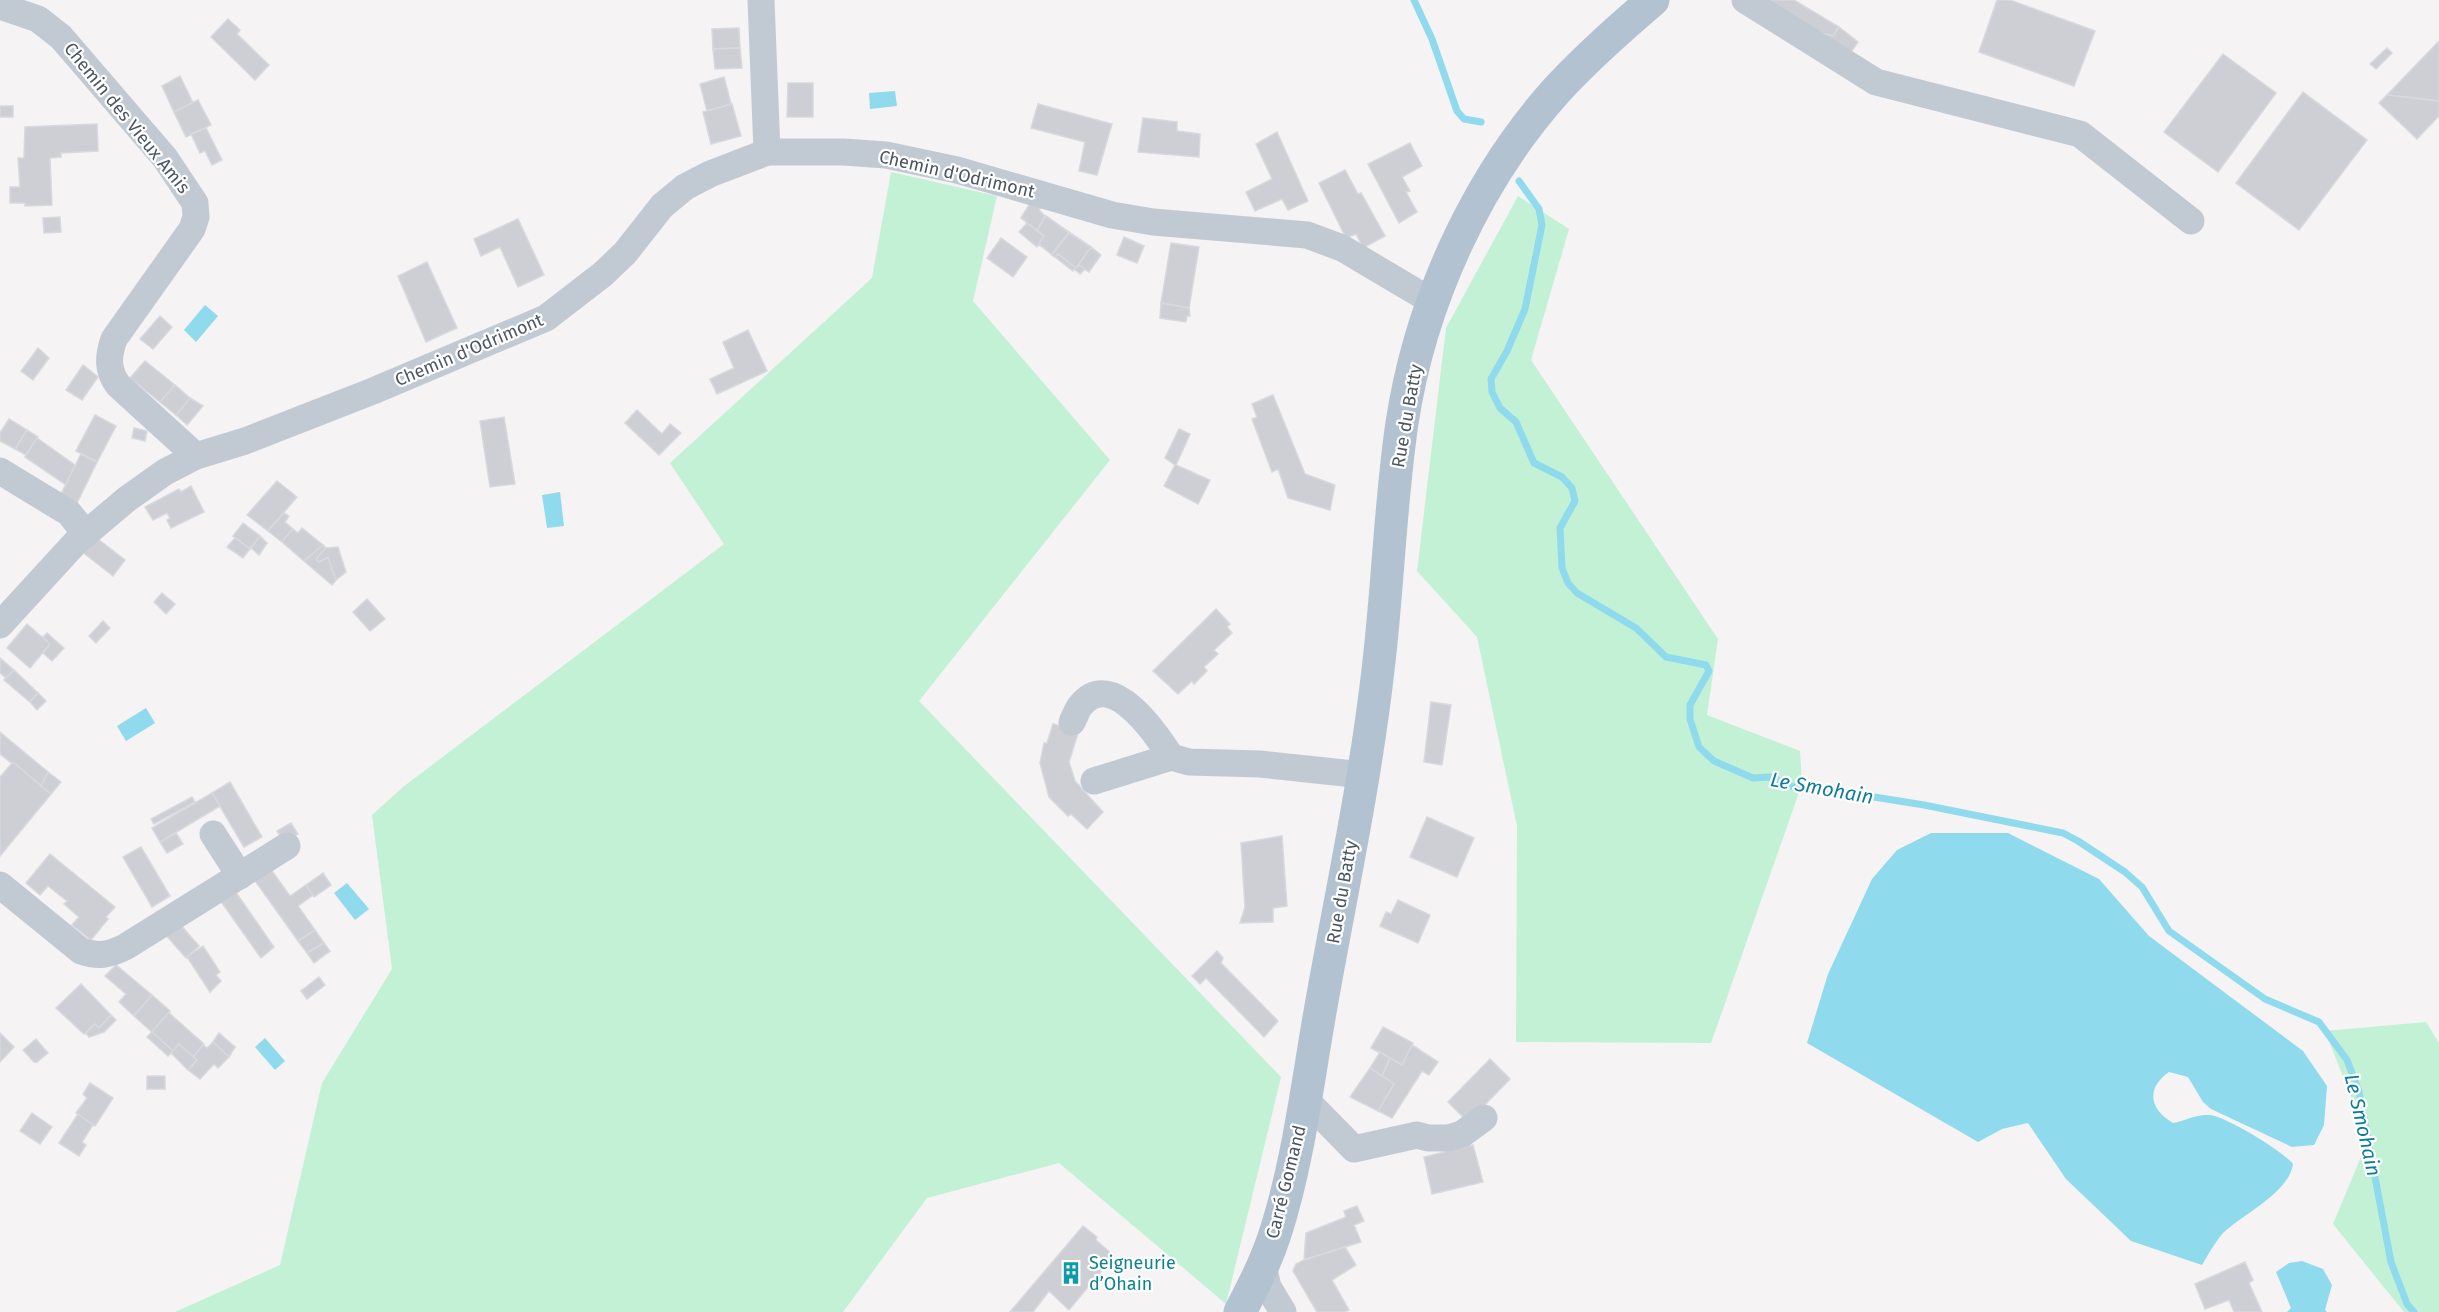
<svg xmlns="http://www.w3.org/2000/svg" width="2439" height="1312" viewBox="0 0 2439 1312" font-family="'Fira Sans',sans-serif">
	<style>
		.green { fill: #c3f1d5 }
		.water { fill: #90daee }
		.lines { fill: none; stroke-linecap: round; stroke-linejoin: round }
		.stream { stroke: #90daee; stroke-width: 7 }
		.building { fill: #cdcfd5; stroke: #d7d9de; stroke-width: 1.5 }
		.minor { stroke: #c1cad2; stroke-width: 27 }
		.major { stroke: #b3c2d1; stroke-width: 33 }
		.labels { text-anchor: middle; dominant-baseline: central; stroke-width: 4.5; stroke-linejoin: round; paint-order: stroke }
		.street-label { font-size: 18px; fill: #4a5661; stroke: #fff }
		.culture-label { font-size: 18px; fill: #0d838f; stroke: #fff; text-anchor: start }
		.water-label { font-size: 20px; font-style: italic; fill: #0c7c9b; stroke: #fff }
	</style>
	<rect width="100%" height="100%" fill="#f5f3f3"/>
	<g class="green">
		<polygon points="891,172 997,196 973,301 1110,460 919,701 1281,1077 1226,1304 1059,1163 927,1198 843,1312 175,1312 280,1265 322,1083 392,969 372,815 403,787 724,544 670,463 872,278"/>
		<polygon points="1518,196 1569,229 1531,360 1718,639 1707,715 1800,751 1802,784 1711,1043 1516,1042 1517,826 1477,637 1417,571 1446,328"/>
		<polygon points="2426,1022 2439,1043 2439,1312 2404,1312 2333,1224 2368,1140 2325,1031"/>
	</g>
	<g class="water">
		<polygon points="895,91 897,106 870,109 869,93"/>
		<polygon points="205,305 218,316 196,342 184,330"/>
		<polygon points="560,492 564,526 547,528 542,495"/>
		<polygon points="146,708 155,723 126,741 117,726"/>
		<path d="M1931,833H2008L2099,879L2149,936L2303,1051L2327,1086L2324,1125L2314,1145L2292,1147L2211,1109L2203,1102L2188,1077L2169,1072C2146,1088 2149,1109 2173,1123C2184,1121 2197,1114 2209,1115C2224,1115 2284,1152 2293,1164C2289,1193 2243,1214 2223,1233C2215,1242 2208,1255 2202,1265L2131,1241L2066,1179L2028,1123L2002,1129L1978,1142L1807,1043L1828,974L1872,879L1897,850Z"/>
		<polygon points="347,883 369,909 355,920 334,893"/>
		<polygon points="265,1038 285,1061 275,1070 255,1047"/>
		<polygon points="2302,1261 2323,1269 2332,1285 2325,1310 2327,1312 2287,1312 2291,1308 2276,1272 2289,1263"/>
	</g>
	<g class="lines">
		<g class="stream">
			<polyline points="1414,0 1432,39 1457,111 1464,119 1481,122"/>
			<polyline points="1519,181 1539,209 1542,225 1525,309 1507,351 1491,379 1492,392 1500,408 1516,422 1534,463 1562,477 1572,488 1575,501 1560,528 1562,568 1568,583 1577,593 1636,628 1666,657 1706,665 1709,671 1690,705 1690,719 1699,747 1714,761 1753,778 1770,777 1798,789 1843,792 1924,805 2063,833 2078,841 2125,872 2142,887 2169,931 2265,999 2319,1022 2347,1060 2359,1092 2391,1262 2407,1304 2414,1312"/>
		</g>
	</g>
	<g class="building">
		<polygon points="1769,0 1794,0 1839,27 1833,36 1820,33"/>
		<polygon points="1997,0 2010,0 2095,31 2074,86 1979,52"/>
		<polygon points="228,19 240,30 237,34 269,65 255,80 211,37"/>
		<polygon points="1839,27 1858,42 1849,55 1820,33 1833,36"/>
		<polygon points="739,28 740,48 713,49 712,29"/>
		<polygon points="2439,41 2439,101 2387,95"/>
		<polygon points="740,48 742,68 715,69 713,49"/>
		<polygon points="2387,48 2392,53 2376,69 2370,64"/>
		<polygon points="2223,54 2276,93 2218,172 2164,132"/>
		<polygon points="180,76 193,103 174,112 162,86"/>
		<polygon points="724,77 731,104 707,111 700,84"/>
		<polygon points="788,83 813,83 813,117 787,117"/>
		<polygon points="2303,92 2367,140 2299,230 2236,183"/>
		<polygon points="2387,95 2439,101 2439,116 2417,139 2379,103"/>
		<polygon points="198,100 211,125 186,137 174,112"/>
		<polygon points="732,104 741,136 711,144 703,112"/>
		<polygon points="1038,104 1112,124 1097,175 1079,171 1085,142 1031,128"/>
		<rect x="0" y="106" width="13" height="11"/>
		<polygon points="1143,118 1177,122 1177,131 1200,134 1199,157 1138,152"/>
		<polygon points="97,124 98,151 61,153 61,157 50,158 52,205 25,206 25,203 10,203 10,187 20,187 18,158 24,158 25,127"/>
		<polygon points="206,128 222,160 212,165 205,151 200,153 191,134"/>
		<polygon points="1277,132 1308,201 1288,210 1282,199 1255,211 1246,192 1272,179 1256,144"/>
		<polygon points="1410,143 1422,166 1402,177 1410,191 1406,192 1417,212 1399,223 1368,164"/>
		<polygon points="1345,170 1358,194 1361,193 1385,236 1363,248 1356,234 1346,238 1319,183"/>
		<polygon points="1032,200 1042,205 1039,210 1045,216 1037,230 1021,218"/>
		<polygon points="1046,216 1069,232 1052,254 1038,244 1044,236 1037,230"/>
		<polygon points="1046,216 1069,233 1052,255 1038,243 1044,236 1037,230"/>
		<polygon points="60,217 61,232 44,233 43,218"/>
		<polygon points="518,219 544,275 518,287 500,247 481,256 474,239"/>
		<polygon points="1027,223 1044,236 1037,247 1019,232"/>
		<polygon points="1069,232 1091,247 1077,268 1058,254 1055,257 1052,254"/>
		<polygon points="1069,233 1091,247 1076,268 1058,254 1055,257 1052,255"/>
		<polygon points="1124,237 1144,246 1137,263 1117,255"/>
		<polygon points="1001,238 1027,257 1013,277 987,258"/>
		<polygon points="1171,243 1199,247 1189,308 1161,303"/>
		<polygon points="1091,247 1101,255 1089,272 1079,265 1076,268"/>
		<polygon points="1058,254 1076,268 1079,265 1085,269 1080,274 1074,269 1073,271 1055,257"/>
		<polygon points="427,262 457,328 426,342 398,276"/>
		<polygon points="1161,303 1189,308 1190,316 1187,316 1186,322 1160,318"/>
		<polygon points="160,316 172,327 153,349 140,339"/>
		<polygon points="748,330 767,371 717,394 710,379 734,368 723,342"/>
		<polygon points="38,348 49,358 33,380 21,371"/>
		<polygon points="145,361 175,385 160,402 130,378"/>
		<polygon points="83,365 98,377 82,400 66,390"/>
		<polygon points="175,385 190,398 176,415 160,402"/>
		<polygon points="1273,395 1305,474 1335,485 1330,510 1288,498 1278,469 1272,472 1252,419 1257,417 1252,404"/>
		<polygon points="190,398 203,406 187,425 176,415"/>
		<polygon points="637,410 662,434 670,424 681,433 659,455 625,423"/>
		<polygon points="95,415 116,426 97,462 76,451"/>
		<polygon points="504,417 515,484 490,487 480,421"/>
		<polygon points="9,419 27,430 15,449 0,441 0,433"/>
		<polygon points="134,428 147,431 145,441 132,438"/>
		<polygon points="1179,429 1190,434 1176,465 1210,480 1198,504 1164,486 1175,465 1165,458"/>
		<polygon points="27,430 38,437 26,455 15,449"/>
		<polygon points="37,438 75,465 66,485 25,457"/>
		<polygon points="81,454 97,462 76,505 60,496"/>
		<polygon points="277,481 297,497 268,531 247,515"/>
		<polygon points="191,486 204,512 171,528 167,520 170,518 167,513 153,520 145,507 179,489 181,492"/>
		<polygon points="284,513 289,516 285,522 293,529 282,542 268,531"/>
		<polygon points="243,523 260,536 250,549 233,536"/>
		<polygon points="302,528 323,545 304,561 282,542 293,529 298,533"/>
		<polygon points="94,536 125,560 113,576 81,551"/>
		<polygon points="260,536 267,543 259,555 251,548"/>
		<polygon points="235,538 250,549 243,558 227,547"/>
		<polygon points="323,545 326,548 316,559 319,562 328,557 336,580 332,585 304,561"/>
		<polygon points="338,547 346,572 336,580 328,557 319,562 316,559 326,548"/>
		<polygon points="162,593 175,604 166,614 154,602"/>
		<polygon points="367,599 385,619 370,631 353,612"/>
		<polygon points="1216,609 1230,624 1227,627 1232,633 1214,650 1218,654 1204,667 1207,671 1194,684 1192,681 1178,694 1153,671"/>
		<polygon points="103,621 110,628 96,643 89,636"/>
		<polygon points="27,624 50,644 30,668 7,648"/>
		<polygon points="47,633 64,648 52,661 43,653 50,644 43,637"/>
		<polygon points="0,658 14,670 4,680 6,678 0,673"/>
		<polygon points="14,670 38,693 30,702 4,680"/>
		<polygon points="38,693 46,701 37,710 30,702"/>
		<polygon points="1431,702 1451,705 1442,765 1424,762"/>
		<polygon points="1053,724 1079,730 1069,762 1075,781 1103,812 1087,829 1071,814 1068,816 1049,797 1040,763 1044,743 1047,743"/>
		<polygon points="0,732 48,772 41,786 0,754"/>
		<polygon points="13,762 51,794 0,856 0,777"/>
		<polygon points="48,772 61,782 51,794 41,786"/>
		<polygon points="230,782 262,837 244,847 212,793"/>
		<polygon points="212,793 220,806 160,842 152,828"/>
		<polygon points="192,797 195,802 154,824 151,819"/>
		<polygon points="1427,817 1474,838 1457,877 1410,857"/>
		<polygon points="291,823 298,834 284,842 277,831"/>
		<polygon points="176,833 183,844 167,853 160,842"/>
		<polygon points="1282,836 1287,906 1273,908 1273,922 1240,923 1245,907 1241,843"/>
		<polygon points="141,847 170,896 152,907 123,857"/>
		<polygon points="50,854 115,907 106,917 108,919 91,940 72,925 79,917 64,904 67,901 48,886 40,895 26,883"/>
		<polygon points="267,864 290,896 306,885 313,895 298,906 315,930 298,941 251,875"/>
		<polygon points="323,873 331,885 314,897 306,885"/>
		<polygon points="235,891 274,947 261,958 220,900"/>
		<polygon points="1398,900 1430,915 1418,943 1380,926 1386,912 1391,914"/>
		<polygon points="178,922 199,946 186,958 165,934"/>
		<polygon points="315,930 324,943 307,953 298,941"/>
		<polygon points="324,943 330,951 314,963 307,953"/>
		<polygon points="203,946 220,972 216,975 221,981 210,992 187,957"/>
		<polygon points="1217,951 1223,958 1221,963 1278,1021 1264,1037 1206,978 1200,984 1192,976"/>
		<polygon points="116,965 152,995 134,1016 119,1002 126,994 105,976"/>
		<polygon points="319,977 325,985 307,999 301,991"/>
		<polygon points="81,984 111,1015 99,1028 95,1024 84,1034 56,1008"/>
		<polygon points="152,995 170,1011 152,1032 134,1016"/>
		<polygon points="170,1011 169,1013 204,1044 193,1057 179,1044 173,1051 152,1032"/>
		<polygon points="111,1015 116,1020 104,1032 89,1037 86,1033 95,1024 99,1028"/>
		<polygon points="1383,1027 1413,1043 1402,1065 1371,1048"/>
		<polygon points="152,1032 173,1051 168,1056 147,1037"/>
		<polygon points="0,1033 14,1047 0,1062"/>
		<polygon points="219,1033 235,1047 229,1057 213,1042"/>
		<polygon points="36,1039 48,1053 37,1062 34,1062 23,1050"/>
		<polygon points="213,1042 229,1057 218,1068 214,1064 200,1079 188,1070 197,1060 193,1057 203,1045 207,1048"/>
		<polygon points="179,1044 197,1060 188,1070 171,1053"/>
		<polygon points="1412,1045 1438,1062 1429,1075 1422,1071 1392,1118 1378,1111 1394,1084 1382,1076 1390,1058 1402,1065"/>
		<polygon points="1380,1052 1390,1058 1382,1076 1370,1068"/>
		<polygon points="1490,1059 1510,1079 1468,1122 1448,1102"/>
		<polygon points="1370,1068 1394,1084 1378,1111 1350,1097"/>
		<rect x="147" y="1076" width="18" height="13"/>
		<polygon points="90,1083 113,1098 95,1126 76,1113 87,1098 83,1094"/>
		<polygon points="32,1113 52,1127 40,1144 20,1131"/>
		<polygon points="78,1114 93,1125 82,1142 86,1145 79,1156 59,1143"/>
		<polygon points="1473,1145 1483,1182 1432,1194 1424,1157"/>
		<polygon points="1357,1206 1364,1221 1354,1225 1361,1242 1304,1260 1306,1233 1346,1217 1344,1211"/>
		<polygon points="1083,1226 1097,1237 1096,1240 1114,1256 1069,1310 1049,1291 1033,1312 1010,1312"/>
		<polygon points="1345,1247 1356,1265 1332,1280 1349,1310 1344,1312 1317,1312 1293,1271 1296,1264 1304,1260"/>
		<polygon points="2245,1262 2253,1280 2249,1283 2262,1312 2234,1312 2229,1300 2205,1309 2195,1284"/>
	</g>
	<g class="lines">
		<g class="minor">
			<polyline points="761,0 767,152"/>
			<polyline points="1745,0 1876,82 2080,134 2191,221"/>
			<path d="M0,6L38,19L61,37L165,158L195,203L196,217L192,229L114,339C108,356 107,370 118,385L196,456"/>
			<polyline points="0,471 69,513 86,534"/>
			<polyline points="0,625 76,542 127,499 165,472 196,456 245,441 373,391 546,318 603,274 625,253 662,206 685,187 710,174 767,152 844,152 886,155 957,170 1112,215 1153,222 1307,235 1342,248 1433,302"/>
			<path d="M1072,722C1075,717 1077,709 1081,705C1112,667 1157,735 1171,757"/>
			<polyline points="1094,781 1171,757 1189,762 1260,764 1363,775"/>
			<polyline points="213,834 240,876"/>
			<path d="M0,885L81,951C98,957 109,955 125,947L287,846"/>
			<polyline points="1304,1098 1354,1149 1417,1135 1428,1138 1449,1138 1462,1134 1484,1118"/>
			<polyline points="1263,1265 1268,1287 1283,1312"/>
		</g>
		<path class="major" d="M1240,1312C1253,1287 1266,1262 1275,1234C1298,1163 1307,1086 1320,1012C1340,898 1365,785 1378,670C1388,588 1390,504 1402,423C1420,304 1475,182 1555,92C1585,59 1619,29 1653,0"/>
	</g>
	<defs>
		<g id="building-bare" transform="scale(1.8)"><path d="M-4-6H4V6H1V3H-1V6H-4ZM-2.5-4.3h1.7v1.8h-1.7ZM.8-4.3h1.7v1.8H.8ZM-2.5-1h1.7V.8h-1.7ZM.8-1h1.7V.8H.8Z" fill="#0f9aa8" stroke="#fff" stroke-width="2.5" paint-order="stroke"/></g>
	</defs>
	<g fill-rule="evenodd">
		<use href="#building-bare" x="1071" y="1273"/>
	</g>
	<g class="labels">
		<g class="street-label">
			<text transform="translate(127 118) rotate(51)">Chemin des Vieux Amis</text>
			<text transform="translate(957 174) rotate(13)">Chemin d'Odrimont</text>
			<text transform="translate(469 350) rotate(-23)">Chemin d'Odrimont</text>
			<text transform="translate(1407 416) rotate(-80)">Rue du Batty</text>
			<text transform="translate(1342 892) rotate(-80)">Rue du Batty</text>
			<text transform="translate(1286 1182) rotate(-76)">Carré Gomand</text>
		</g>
		<g class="culture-label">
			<text x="1089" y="1263">Seigneurie<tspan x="1089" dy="21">d’Ohain</tspan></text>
		</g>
		<g class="water-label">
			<text transform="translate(1822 788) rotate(10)">Le Smohain</text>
			<text transform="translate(2363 1125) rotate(77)">Le Smohain</text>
		</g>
	</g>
</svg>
